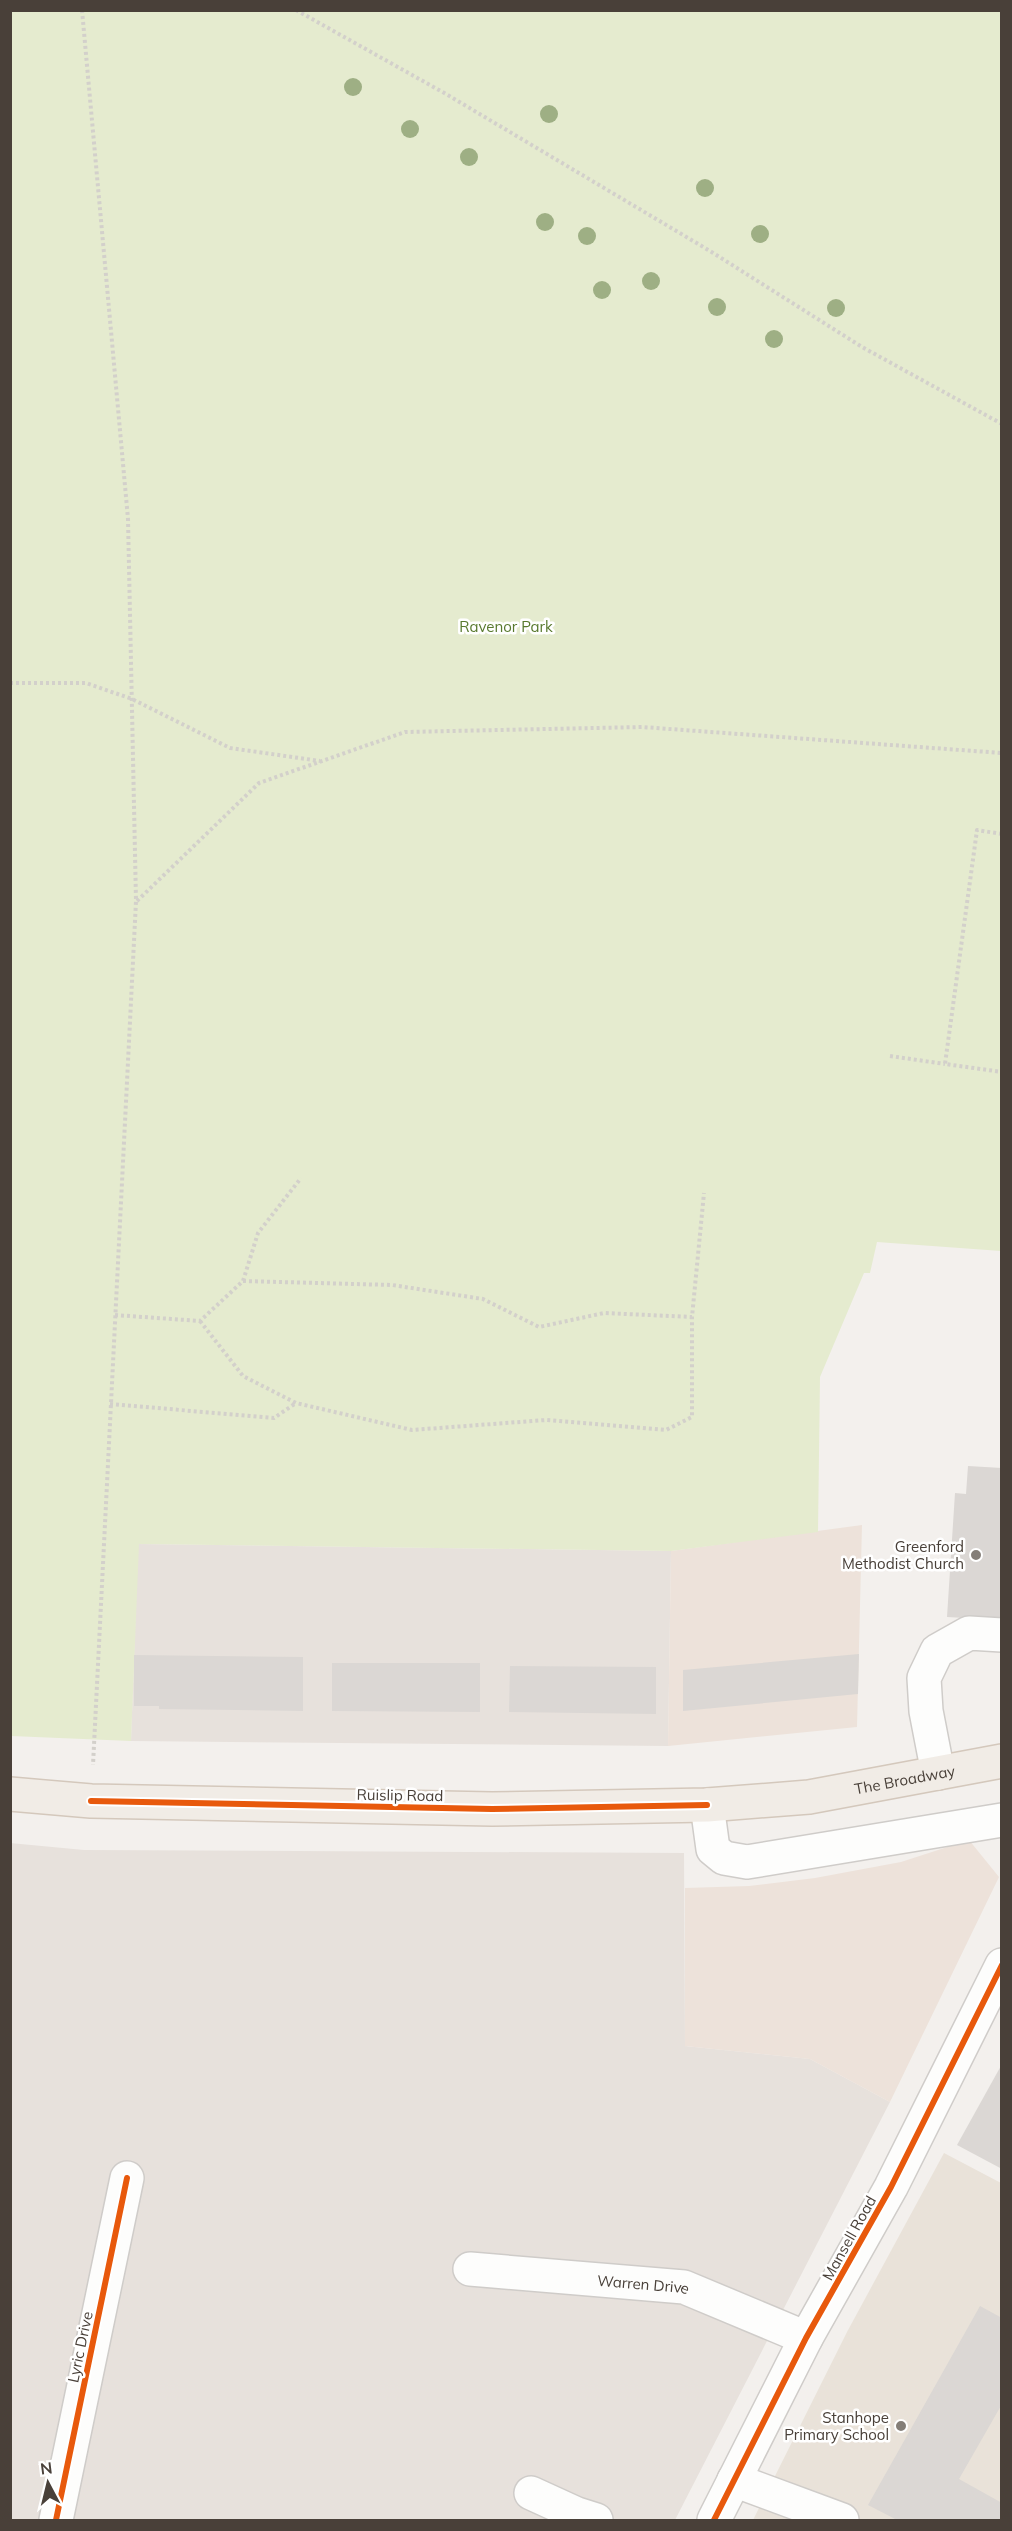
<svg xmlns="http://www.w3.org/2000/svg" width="1012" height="2531" viewBox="0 0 1012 2531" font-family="Mulish,sans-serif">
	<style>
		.residential { fill: #e7e1dc }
		.commercial { fill: #ede2da }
		.education { fill: #e9e2d9 }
		.green { fill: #e5ebcf }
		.building { fill: #dbd7d4 }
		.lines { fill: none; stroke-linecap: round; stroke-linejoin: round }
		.minor-casing { stroke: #cfccc9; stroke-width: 36 }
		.major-casing { stroke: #d4c8bc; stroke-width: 36 }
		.path { stroke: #d3d0cb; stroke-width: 4; stroke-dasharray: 3 3; stroke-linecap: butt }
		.minor { stroke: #fdfdfc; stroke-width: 33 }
		.major { stroke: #f1ece6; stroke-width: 33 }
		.cycleway-casing { stroke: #fff; stroke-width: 10 }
		.cycleway { stroke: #e8590c; stroke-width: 6 }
		.tree { fill: #9eaf84 }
		.poi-dot { fill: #847e78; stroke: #fff; stroke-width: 2 }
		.labels { text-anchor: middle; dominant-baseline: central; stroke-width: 5; stroke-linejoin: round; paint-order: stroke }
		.park-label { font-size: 15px; fill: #58792e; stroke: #fff }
		.poi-label { font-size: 15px; fill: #494039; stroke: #fff; text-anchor: end }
		.street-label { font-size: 15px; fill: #494039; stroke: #fff }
	</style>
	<rect width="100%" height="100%" fill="#f3f0ed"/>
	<g class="residential">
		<polygon points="138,1544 671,1551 668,1746 131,1741"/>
		<polygon points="10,1843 84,1850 684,1853 685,2046 810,2059 890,2102 675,2520 11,2520"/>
	</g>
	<g class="commercial">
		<polygon points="862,1525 857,1727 668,1746 671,1551"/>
		<polygon points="969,1840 999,1877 890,2102 810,2059 685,2046 685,1888 749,1886 815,1878 901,1862"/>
	</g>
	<polygon class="education" points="944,2153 1001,2183 1001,2520 753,2520 847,2332"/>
	<polygon class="green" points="11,11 1001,11 1001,1251 877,1242 870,1273 864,1273 820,1377 818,1532 671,1551 139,1544 131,1741 11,1736"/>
	<g class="building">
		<polygon points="968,1466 1002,1468 1002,1620 947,1617 955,1493 966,1494"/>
		<polygon points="859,1654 858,1694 683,1711 683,1670"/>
		<polygon points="134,1655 303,1657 303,1711 159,1709 159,1706 134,1706"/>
		<polygon points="332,1663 480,1663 480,1712 332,1711"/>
		<polygon points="510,1666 656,1667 656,1714 509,1712"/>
		<polygon points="1002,2064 1002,2169 957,2145"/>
		<polygon points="980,2306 1002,2318 1002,2404 959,2479 1002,2503 1002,2520 897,2520 868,2505"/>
	</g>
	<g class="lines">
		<g class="minor-casing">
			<g id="minor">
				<polyline points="938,1773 926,1711 924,1678 937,1651 969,1633 1002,1635"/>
				<polyline points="707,1805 713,1849 724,1858 747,1862 1002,1820"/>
				<path id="s1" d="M470,2269L684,2287L806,2338"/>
				<polyline points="734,2480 842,2520"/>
				<polyline points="531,2493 577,2514 596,2520"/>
				<polyline points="56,2520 127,2178"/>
				<polyline points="714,2520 806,2338 891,2187 1002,1965"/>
			</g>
		</g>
		<g class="major-casing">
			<g id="major">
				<path id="s2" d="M10,1794L91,1801L492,1809L707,1805L809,1797L1002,1761"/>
			</g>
		</g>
		<g class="path">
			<polyline points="82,10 128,519 136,901 93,1765"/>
			<polyline points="296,10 446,94 710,251 862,347 1002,424"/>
			<polyline points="10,683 86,683 132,699 230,748 320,761"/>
			<polyline points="1002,834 977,830 945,1064 1002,1072"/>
			<polyline points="137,901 259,783 405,732 642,727 1002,753"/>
			<polyline points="890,1056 945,1064"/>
			<polyline points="243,1281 392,1285 483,1299 539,1327 604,1313 692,1317 704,1193"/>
			<polyline points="115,1315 200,1321 243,1281 258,1233 301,1178"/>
			<polyline points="200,1321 243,1376 296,1403 412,1430 546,1420 666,1430 692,1417 692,1317"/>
			<polyline points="110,1404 274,1418 296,1403"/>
		</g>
		<use href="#minor" class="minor"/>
		<use href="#major" class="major"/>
		<g class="cycleway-casing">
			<g id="cycleway">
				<polyline points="91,1801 492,1809 707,1805"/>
				<polyline points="56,2520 127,2178"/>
				<polyline points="714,2520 806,2338 891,2187 1002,1965"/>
			</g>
		</g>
		<use href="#cycleway" class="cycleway"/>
	</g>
	<g class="tree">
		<circle cx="353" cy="87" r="9"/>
		<circle cx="549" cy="114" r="9"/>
		<circle cx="410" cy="129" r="9"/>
		<circle cx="469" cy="157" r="9"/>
		<circle cx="705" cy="188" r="9"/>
		<circle cx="545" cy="222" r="9"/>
		<circle cx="760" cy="234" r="9"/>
		<circle cx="587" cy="236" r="9"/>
		<circle cx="651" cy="281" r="9"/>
		<circle cx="602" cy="290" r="9"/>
		<circle cx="717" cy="307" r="9"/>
		<circle cx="836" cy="308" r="9"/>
		<circle cx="774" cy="339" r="9"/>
	</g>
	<g class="poi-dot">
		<circle cx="976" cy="1555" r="6"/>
		<circle cx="901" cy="2426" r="6"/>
	</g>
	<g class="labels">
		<g class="park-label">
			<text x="506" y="626">Ravenor Park</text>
		</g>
		<g class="poi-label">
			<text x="964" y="1546">Greenford<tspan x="964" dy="17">Methodist Church</tspan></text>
			<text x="889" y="2417">Stanhope<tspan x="889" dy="17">Primary School</tspan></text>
		</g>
		<g class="street-label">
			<text stroke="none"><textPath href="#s2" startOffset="897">The Broadway</textPath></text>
			<text transform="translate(400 1795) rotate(1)">Ruislip Road</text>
			<text transform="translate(849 2238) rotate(-61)">Mansell Road</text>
			<text stroke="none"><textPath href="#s1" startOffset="174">Warren Drive</textPath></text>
			<text transform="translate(80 2347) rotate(-78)">Lyric Drive</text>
		</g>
	</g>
	<rect width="1012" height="2531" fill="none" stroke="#494039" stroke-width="24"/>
	<g transform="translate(48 2483) rotate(353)" stroke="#ffffff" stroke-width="4.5" paint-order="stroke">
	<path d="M0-4.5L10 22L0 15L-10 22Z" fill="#494039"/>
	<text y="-9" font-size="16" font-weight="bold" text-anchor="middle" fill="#494039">N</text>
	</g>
</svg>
